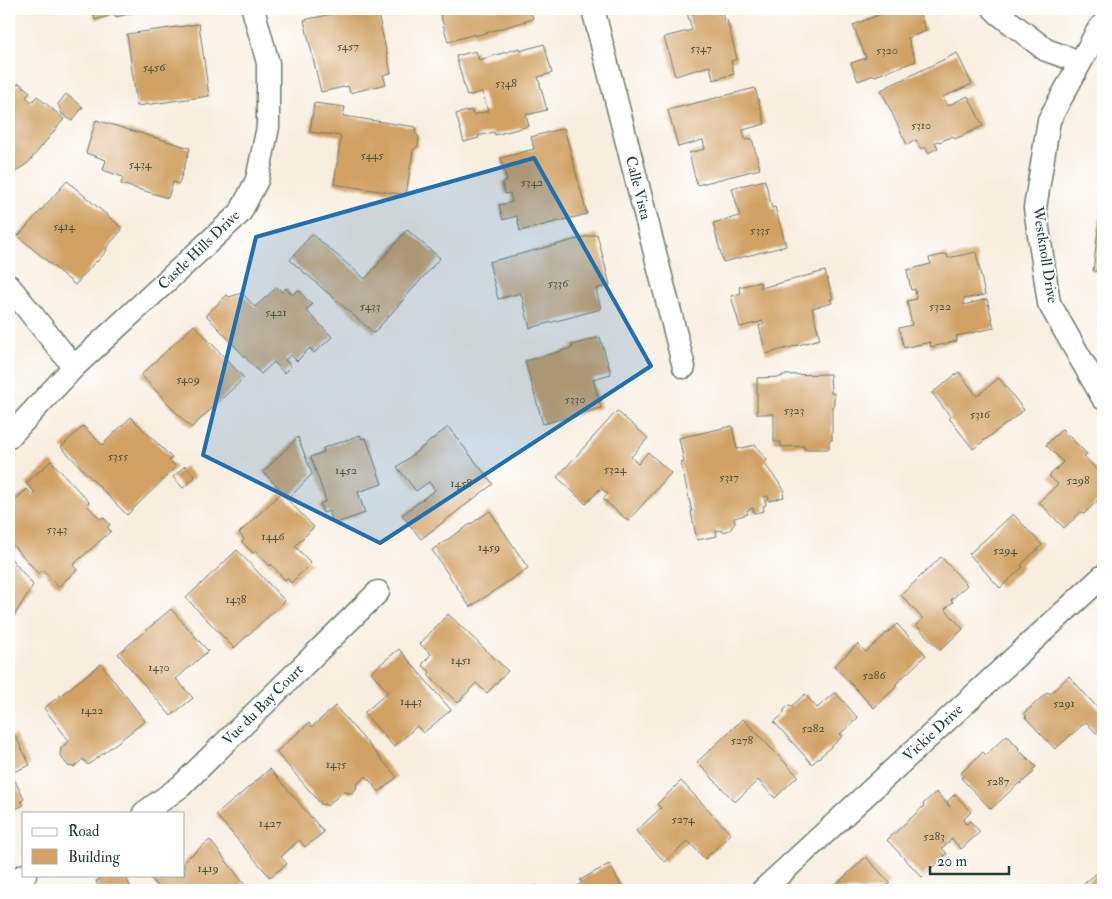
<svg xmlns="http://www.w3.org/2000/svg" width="1112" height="899" viewBox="0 0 1112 899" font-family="'IM FELL Double Pica',serif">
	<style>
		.building { fill: #d0a163 }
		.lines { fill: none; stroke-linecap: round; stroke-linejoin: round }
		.minor-casing { stroke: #6b7b70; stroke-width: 25 }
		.minor { stroke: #fff; stroke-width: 22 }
		.marked { fill: #1f6fb2; fill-opacity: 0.2; stroke: #1f6fb2; stroke-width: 4; stroke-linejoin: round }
		.labels { text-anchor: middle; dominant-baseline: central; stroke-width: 4; stroke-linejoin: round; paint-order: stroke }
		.number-label { font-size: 12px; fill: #4b5640 }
		.street-label { font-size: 15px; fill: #1f3d34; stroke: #fff }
	</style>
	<rect width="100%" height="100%" fill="#fff"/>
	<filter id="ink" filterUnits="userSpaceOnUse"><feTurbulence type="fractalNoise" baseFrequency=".02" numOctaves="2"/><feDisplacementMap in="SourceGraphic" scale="10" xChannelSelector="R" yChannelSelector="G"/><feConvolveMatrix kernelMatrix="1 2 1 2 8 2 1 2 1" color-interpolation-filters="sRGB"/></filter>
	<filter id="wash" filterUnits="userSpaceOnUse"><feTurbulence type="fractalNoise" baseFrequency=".0096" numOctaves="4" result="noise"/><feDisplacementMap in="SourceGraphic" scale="20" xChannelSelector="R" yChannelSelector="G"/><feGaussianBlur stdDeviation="1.12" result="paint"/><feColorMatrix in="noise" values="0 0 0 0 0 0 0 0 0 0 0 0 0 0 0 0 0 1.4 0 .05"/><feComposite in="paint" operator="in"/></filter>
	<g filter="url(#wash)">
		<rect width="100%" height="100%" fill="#f8eedf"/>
		<g id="blocks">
			<g class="building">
				<polygon points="92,9 148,9 116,17 115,14 95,20"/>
				<polygon points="354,9 377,9 391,73 383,75 386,84 350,93 348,86 321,92 304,20"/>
				<polygon points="439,9 530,9 533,19 475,36 475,34 448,42"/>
				<polygon points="686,9 721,9 724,21 727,20 737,59 731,61 734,74 713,80 710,66 675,76 664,37 692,30"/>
				<polygon points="879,9 918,9 926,31 908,38 910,42 909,43 916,61 875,76 874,75 858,81 851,63 866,58 853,25 881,14"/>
				<polygon points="199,24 209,96 137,106 127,34"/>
				<polygon points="544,44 552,73 538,77 547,110 526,115 529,126 495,135 494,132 478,136 479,138 464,142 456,114 471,110 473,115 488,111 482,92 467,96 456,56 476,51 479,60 520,48 520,51"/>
				<polygon points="957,53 972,84 943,97 947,106 968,96 983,126 955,139 953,136 940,142 939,141 935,142 938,148 928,153 925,147 921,149 916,140 907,145 881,90"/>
				<polygon points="19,83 30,92 26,97 32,102 37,96 64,119 28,163 9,176 9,84 14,88"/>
				<polygon points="755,88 765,124 743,130 745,140 752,139 760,169 697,185 689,153 705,149 703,140 678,147 668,110"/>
				<polygon points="66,94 83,107 72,121 62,114 58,104"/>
				<polygon points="314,103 345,107 343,116 416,127 415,132 419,137 418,146 413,150 406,195 334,184 341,136 310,132"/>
				<polygon points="96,120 190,148 179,184 173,182 168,198 121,184 123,177 103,170 106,160 86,153"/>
				<polygon points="564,128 587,214 520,231 517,216 503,220 499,205 512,202 510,193 505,194 502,182 507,181 501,158 534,149 531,137"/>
				<polygon points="765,180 772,208 775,207 786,246 723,262 713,223 740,216 732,188"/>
				<polygon points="67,181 122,228 121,229 122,230 106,248 107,250 97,262 96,261 75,285 18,236"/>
				<polygon points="1101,206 1103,206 1103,272 1093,271"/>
				<polygon points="407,230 440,258 374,333 290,260 312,234 365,279"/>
				<polygon points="597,234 610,285 596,289 601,309 530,328 521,293 498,299 489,262"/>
				<polygon points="976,252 985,295 963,299 964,305 987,299 994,328 956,336 957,341 931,347 930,342 904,348 899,328 912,325 907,301 916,299 915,289 911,290 907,270 931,264 929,258 947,254 948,258"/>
				<polygon points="825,271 833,299 830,299 832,303 812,308 820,339 766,354 759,326 764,324 763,321 740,327 731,296 741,293 739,287 760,282 761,288"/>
				<polygon points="277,287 282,292 286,288 292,295 298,290 312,305 306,310 332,337 314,353 310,348 297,361 291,355 285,360 291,366 284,373 274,362 261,374 206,315 227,295 229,297 242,293 255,307"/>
				<polygon points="194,325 244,378 191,428 141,375"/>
				<polygon points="600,337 611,374 593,379 601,408 543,424 525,361 572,348 572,345"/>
				<polygon points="959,372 977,396 999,378 1024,410 973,449 949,418 951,417 932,393"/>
				<polygon points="830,374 831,393 834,393 834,406 832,406 832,440 829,440 829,449 804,449 804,446 781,447 781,442 774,442 774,414 757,414 757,378 782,377 782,375"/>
				<polygon points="617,411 648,438 631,457 638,464 648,452 671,473 628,521 603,499 608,494 601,488 586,504 557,477"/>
				<polygon points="131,417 172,458 169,460 176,467 127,515 61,447 83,426 102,445"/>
				<polygon points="732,426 737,449 755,445 767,460 764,463 785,491 783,492 784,497 769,501 768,496 764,497 766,505 763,506 764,511 754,513 753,508 747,510 748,514 734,518 735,523 730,530 723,532 720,530 716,531 717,536 697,540 691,512 692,512 681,463 684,462 679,438"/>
				<polygon points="448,427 493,484 421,539 402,515 435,490 429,482 416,491 397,467"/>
				<polygon points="1062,429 1087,454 1084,456 1103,476 1103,495 1084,514 1081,512 1064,528 1039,502 1058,484 1049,476 1063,462 1046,445"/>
				<polygon points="360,435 362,439 366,438 382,484 358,492 365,513 334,524 329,511 323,513 320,504 326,501 311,457 324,452 323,448"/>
				<polygon points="298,437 312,474 289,498 263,472"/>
				<polygon points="51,461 89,502 87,505 100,519 103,517 110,525 107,527 111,531 73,565 77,570 58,587 43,570 39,574 9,541 9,505 27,489 33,495 35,493 26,483"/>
				<polygon points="185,466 195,477 183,488 173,477"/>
				<polygon points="281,493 314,527 295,546 311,563 291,583 287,578 285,580 271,564 270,566 256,551 253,553 242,542 244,539 239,533"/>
				<polygon points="490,511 528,568 470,607 432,550"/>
				<polygon points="1013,514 1042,545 1021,565 1023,567 1000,588 969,554"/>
				<polygon points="237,550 285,601 234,648 186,598"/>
				<polygon points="9,556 33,585 14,616 9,619"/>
				<polygon points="941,557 967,585 951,600 953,602 945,609 963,629 940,650 916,625 923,619 901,595"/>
				<polygon points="171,609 208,651 176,679 193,698 171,716 118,654"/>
				<polygon points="448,614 508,671 487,693 476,683 458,703 428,675 430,672 422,665 431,654 420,644"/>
				<polygon points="897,624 926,655 895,685 897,686 874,708 834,666 858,644 866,652"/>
				<polygon points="399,649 451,710 423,733 417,726 394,747 364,713 388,692 371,672"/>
				<polygon points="101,664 145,721 88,765 83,759 74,767 68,766 60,755 61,748 69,741 44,708"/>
				<polygon points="1069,676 1103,714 1103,727 1096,733 1086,722 1055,749 1025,717 1027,716 1024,713 1048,692 1050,694"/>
				<polygon points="835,692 858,718 840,734 843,736 812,764 774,722 784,714 784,710 789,705 792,706 805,694 817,708"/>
				<polygon points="335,706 397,777 379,792 366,776 357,784 356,789 352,793 347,793 345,790 327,806 325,804 322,805 276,752 309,723 312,727"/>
				<polygon points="743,719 798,776 775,798 758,780 735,802 697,762"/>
				<polygon points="15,735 30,765 11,773 24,799 21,801 24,805 9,812 9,737"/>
				<polygon points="1007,735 1019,748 1018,749 1036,767 1032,770 1034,772 1020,784 1019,783 991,809 961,778 963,776 961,773 983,752 986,755"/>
				<polygon points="270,769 324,832 305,847 299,840 281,857 287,864 270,877 216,815"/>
				<polygon points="681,781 731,834 705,859 688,841 665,862 636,831 661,808 657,804"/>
				<polygon points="936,792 950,807 947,802 955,794 971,812 963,820 966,824 970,821 980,832 961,849 952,839 942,848 947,854 922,877 887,840 924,806 923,804"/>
				<polygon points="210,840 244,884 237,890 160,890 148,875 184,875 184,861"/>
				<polygon points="866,857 890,883 881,890 830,890"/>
				<polygon points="609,864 624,890 569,890 582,883 580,880"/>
				<polygon points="1103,868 1103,890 1080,890 1079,888"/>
				<polygon points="108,875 125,875 132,890 100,890 96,881"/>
				<polygon points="537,885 540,890 529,890"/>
			</g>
		</g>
	</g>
	<g filter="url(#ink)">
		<use href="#blocks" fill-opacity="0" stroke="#6b7b70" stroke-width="1"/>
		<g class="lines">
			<g class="minor-casing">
				<g id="minor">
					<polyline points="593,9 684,367"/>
					<polyline points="994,9 998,13 1046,50 1080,62"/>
					<polyline points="1103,24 1097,32 1049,120 1035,208 1049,303 1103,398"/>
					<polyline points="9,286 74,367"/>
					<polyline points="9,437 74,367 240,213 257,180 268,127 268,63 253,9"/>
					<polyline points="144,813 181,786 378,592"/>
					<polyline points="9,882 25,875"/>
					<polyline points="763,890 1103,576"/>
				</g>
			</g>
			<use href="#minor" class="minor"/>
		</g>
	</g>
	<path class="marked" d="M534,158L651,366L380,543L203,455L256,237Z"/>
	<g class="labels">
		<g class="number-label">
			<text x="348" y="46">5457</text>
			<text x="701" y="48">5347</text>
			<text x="887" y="50">5320</text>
			<text x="154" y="67">5456</text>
			<text x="506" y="83">5348</text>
			<text x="921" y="125">5310</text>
			<text x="372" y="155">5445</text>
			<text x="140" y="164">5434</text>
			<text x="532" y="182">5342</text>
			<text x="64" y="226">5414</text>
			<text x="760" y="230">5335</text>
			<text x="558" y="283">5336</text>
			<text x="370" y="306">5433</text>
			<text x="940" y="306">5322</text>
			<text x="276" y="312">5421</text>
			<text x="188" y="379">5409</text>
			<text x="575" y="399">5330</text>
			<text x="794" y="410">5323</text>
			<text x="980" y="414">5316</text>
			<text x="118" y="456">5355</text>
			<text x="615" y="469">5324</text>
			<text x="346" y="470">1452</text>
			<text x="729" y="477">5317</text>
			<text x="1078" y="480">5298</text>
			<text x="461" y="483">1458</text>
			<text x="57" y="529">5343</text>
			<text x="273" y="536">1446</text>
			<text x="489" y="547">1459</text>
			<text x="1005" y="550">5294</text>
			<text x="236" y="599">1438</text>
			<text x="461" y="660">1451</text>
			<text x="159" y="667">1430</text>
			<text x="874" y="675">5286</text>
			<text x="411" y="701">1443</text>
			<text x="1064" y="703">5291</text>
			<text x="92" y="710">1422</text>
			<text x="813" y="728">5282</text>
			<text x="742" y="740">5278</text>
			<text x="336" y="764">1435</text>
			<text x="998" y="781">5287</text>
			<text x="683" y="819">5274</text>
			<text x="270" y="823">1427</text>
			<text x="934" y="836">5283</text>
			<text x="208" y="868">1419</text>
		</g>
		<g class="street-label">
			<text transform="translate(638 188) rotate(76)">Calle Vista</text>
			<text transform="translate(199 250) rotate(-44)">Castle Hills Drive</text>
			<text transform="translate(1045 255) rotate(81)">Westknoll Drive</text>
			<text transform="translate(263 705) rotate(-45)">Vue du Bay Court</text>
			<text transform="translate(933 733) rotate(-43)">Vickie Drive</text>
		</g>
	</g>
	<rect width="1112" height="899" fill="none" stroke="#fff" stroke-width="30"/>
	<rect x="22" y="812" width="162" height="65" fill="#ffffff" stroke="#a5b1ae"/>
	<rect x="32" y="828" width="25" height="8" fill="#ffffff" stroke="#a5b1ae"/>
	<text x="68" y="836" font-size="15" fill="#1f3d34">Road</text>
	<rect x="32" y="849" width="25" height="15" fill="#d0a163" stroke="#a5b1ae"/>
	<text x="68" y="862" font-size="15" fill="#1f3d34">Building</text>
	<path d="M930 866v8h79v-8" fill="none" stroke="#1f3d34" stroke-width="2.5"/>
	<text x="937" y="866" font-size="15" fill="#1f3d34" stroke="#ffffff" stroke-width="4" paint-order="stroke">20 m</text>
</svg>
